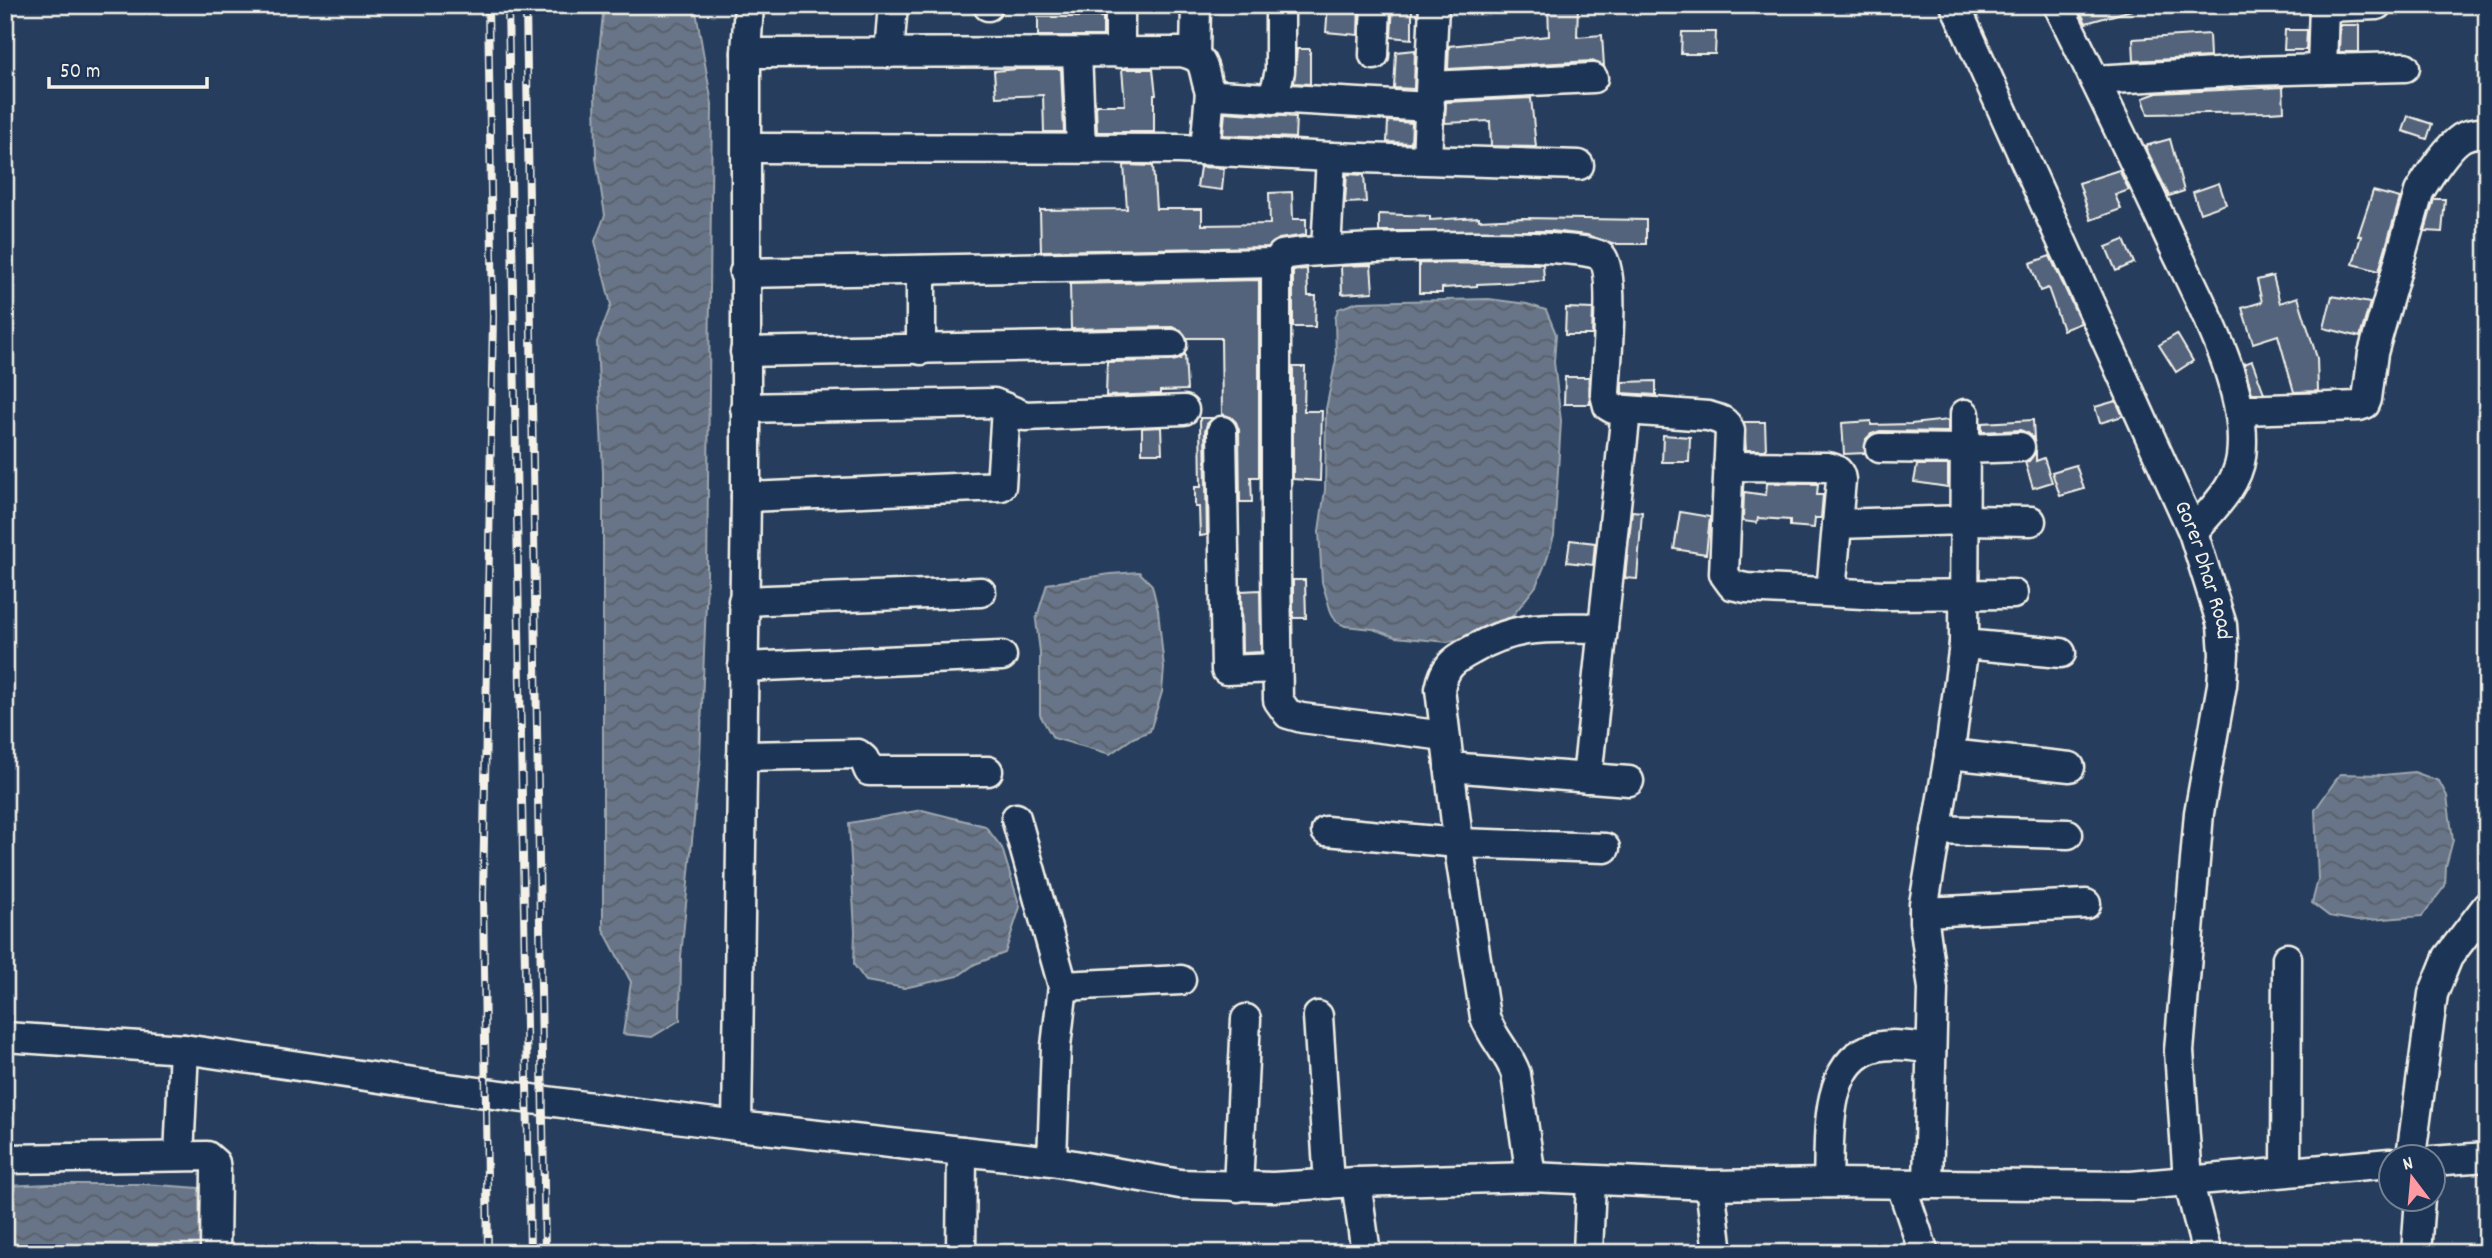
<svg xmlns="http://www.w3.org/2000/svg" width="2492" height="1258" viewBox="0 0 2492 1258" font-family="Dekko,sans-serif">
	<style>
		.water { fill: url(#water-waves); stroke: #9fa7ae; stroke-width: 2 }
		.building { fill: #52647b; stroke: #f4f1e8; stroke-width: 2 }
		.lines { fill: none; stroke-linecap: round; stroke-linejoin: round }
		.minor-casing { stroke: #f4f1e8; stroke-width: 33 }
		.minor { stroke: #1d3557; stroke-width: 28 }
		.rail-casing { stroke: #f4f1e8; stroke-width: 8 }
		.rail { stroke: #1d3557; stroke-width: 5; stroke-dasharray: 16; stroke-linecap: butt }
		.labels { text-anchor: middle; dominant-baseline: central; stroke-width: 6; stroke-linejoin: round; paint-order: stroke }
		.street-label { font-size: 23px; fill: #f4f1e8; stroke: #1d3557 }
	</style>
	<defs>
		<pattern id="water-waves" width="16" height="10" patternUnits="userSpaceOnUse" patternTransform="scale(1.75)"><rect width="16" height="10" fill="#677588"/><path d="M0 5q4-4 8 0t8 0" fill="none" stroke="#585e67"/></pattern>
	</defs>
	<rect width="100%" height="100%" fill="#263d5d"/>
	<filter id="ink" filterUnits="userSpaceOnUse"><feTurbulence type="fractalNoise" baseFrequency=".0143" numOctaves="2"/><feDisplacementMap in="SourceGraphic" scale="14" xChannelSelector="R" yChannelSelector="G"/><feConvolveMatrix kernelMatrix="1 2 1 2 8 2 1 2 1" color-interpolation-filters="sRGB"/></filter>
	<g filter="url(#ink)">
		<g class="water">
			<polygon points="604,5 695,5 712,104 707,576 700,756 681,957 680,1020 652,1037 623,1034 631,982 603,929 603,472 597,342 611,305 595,241 605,215 596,158 595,89"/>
			<polygon points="1489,299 1527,304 1546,310 1556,334 1554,362 1561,421 1554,536 1546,562 1536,586 1510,619 1496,629 1448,642 1395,637 1373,629 1345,626 1336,621 1331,612 1322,582 1319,531 1325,490 1326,409 1336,360 1335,319 1338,309 1358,302"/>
			<polygon points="1139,572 1152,585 1158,610 1164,668 1162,692 1150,731 1133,738 1110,754 1053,738 1040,715 1040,652 1036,620 1047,584 1110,574"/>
			<polygon points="2414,772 2439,781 2447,796 2453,840 2446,866 2445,886 2422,916 2357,921 2329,916 2312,903 2318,880 2315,810 2340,774 2383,775"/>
			<polygon points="922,810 985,826 1002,848 1020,907 1005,953 975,964 958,976 904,988 866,981 854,965 855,931 849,823"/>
			<polygon points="50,1184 144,1184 199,1188 200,1253 5,1253 5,1186"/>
		</g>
		<g class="building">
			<polygon points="1328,5 1359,5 1358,35 1326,32"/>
			<polygon points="1393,5 1412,5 1412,39 1391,37"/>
			<polygon points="1548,5 1578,5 1577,37 1602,35 1604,66 1592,61 1448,69 1449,46 1549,36"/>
			<polygon points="2077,5 2132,5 2132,10 2086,23"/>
			<rect x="1038" y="17" width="65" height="19"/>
			<polygon points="2340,25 2359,25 2359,52 2339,52"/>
			<polygon points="2285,30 2307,30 2306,50 2284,50"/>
			<polygon points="1682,32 1716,32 1715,54 1681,54"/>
			<polygon points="2209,34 2210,57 2134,61 2133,39"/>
			<polygon points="1297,49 1310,49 1310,84 1294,83"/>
			<polygon points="1415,50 1414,89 1394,88 1396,52"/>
			<polygon points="1018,69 1061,69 1064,132 1044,132 1043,95 996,97 994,71"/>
			<polygon points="1122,69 1153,69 1156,95 1154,95 1154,132 1097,132 1096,105 1125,105"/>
			<polygon points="2283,87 2284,111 2269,112 2148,114 2143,98 2157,93"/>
			<polygon points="1531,98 1536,147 1491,146 1490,121 1445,123 1446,102"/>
			<polygon points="1225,112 1296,117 1295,138 1223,135"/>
			<polygon points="2408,116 2432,124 2427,139 2403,131"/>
			<polygon points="1388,121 1412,123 1411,143 1387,142"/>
			<polygon points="2170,139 2184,191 2169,196 2145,146"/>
			<polygon points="1124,165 1153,166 1156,209 1202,209 1202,225 1270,224 1269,193 1292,192 1293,219 1306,219 1306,235 1279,239 1268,247 1041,251 1040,210 1127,209"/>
			<polygon points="1200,167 1224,168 1222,190 1197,187"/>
			<polygon points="2119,170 2129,190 2115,195 2121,209 2091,220 2079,183"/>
			<polygon points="1347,174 1364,175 1366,202 1345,203"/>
			<polygon points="2219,183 2226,204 2200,213 2193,192"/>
			<polygon points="2373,191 2400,198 2379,271 2353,264 2361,236 2358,236"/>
			<polygon points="2434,199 2445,199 2442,232 2425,231"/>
			<polygon points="1379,214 1430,216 1430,220 1479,217 1479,220 1523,218 1646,220 1646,244 1612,244 1587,235 1551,231 1379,231"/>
			<polygon points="2124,240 2134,263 2116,271 2106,247"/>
			<polygon points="2050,256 2081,323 2063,330 2048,288 2040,291 2030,263"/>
			<polygon points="1419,263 1543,264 1544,281 1477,284 1477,286 1442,288 1442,293 1419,293"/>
			<polygon points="1371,265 1373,292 1342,294 1341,266"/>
			<polygon points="1307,269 1308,296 1316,296 1315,327 1293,327 1293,270"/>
			<polygon points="2273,276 2280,303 2298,297 2317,358 2318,391 2294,392 2278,335 2253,343 2242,308 2262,302 2257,280"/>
			<polygon points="1259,280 1259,477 1251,477 1252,502 1240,502 1239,430 1236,422 1231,417 1222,414 1221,338 1187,338 1181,330 1172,327 1071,329 1070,284"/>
			<polygon points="2332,296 2370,303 2360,337 2324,328"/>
			<polygon points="1566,308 1593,309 1592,335 1565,335"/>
			<polygon points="2177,334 2193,361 2176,372 2159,345"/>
			<polygon points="1185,354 1187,390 1160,391 1160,394 1106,396 1107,362 1172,361 1180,359"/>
			<polygon points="2252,361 2264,393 2252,393 2244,364"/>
			<polygon points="1293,367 1305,367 1304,411 1322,411 1320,481 1293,479"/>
			<polygon points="1565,377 1589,377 1590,404 1564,404"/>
			<polygon points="1656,381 1656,395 1622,393 1622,382"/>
			<polygon points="2116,401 2123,416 2100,423 2095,407"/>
			<polygon points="1200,418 1213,418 1207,424 1205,431 1207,535 1200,536 1199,507 1195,507 1195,487 1201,487"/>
			<polygon points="1948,420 1948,432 1880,431 1871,434 1866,439 1865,453 1844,454 1842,423 1871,421 1871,425 1911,424"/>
			<polygon points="2033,420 2034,439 2028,433 2020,430 1982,432 1982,423"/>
			<polygon points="1744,422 1765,422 1766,450 1746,450"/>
			<polygon points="1161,427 1162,453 1142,453 1142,428"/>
			<polygon points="1663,435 1690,437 1689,462 1662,462"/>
			<polygon points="2036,452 2036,461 2044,458 2052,482 2033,488 2025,462 2029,461"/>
			<polygon points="1917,465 1948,465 1948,487 1914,482"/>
			<polygon points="2076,465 2084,489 2060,496 2052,472"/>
			<polygon points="1767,483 1818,484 1817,495 1823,495 1821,518 1815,518 1814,528 1790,526 1790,520 1758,518 1757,523 1743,521 1744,492 1766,495"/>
			<polygon points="1632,511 1642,512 1637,579 1625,578"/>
			<polygon points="1680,512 1710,517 1706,554 1674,549"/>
			<polygon points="1570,540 1595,543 1593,565 1567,562"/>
			<polygon points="1293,580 1305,580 1306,618 1293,618"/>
			<polygon points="1260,590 1261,652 1242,653 1241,591"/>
		</g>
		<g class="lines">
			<g class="minor-casing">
				<g id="minor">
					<polyline points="988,5 988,6"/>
					<polyline points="1120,5 1120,53"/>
					<path id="s1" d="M1955,5L2193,532L2222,625L2224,654L2222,685L2199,813L2179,1051L2188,1180L2207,1253"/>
					<path d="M2058,5C2095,80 2132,156 2167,232C2196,295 2250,386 2241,457C2237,487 2211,510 2193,532"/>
					<polyline points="2324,7 2377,5"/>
					<path d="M746,53L1181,52C1209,58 1201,69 1210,92L1217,95L1430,107"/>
					<polyline points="889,53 893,5"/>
					<polyline points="1077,53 1081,148"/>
					<polyline points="1195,55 1196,5"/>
					<polyline points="1374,55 1376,5"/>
					<polyline points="2322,69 2324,5"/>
					<polyline points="2095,80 2249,71 2405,67"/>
					<polyline points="1431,86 1593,78"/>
					<polyline points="1273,99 1280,71 1280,5"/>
					<polyline points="747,148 1179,149 1331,157 1579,165"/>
					<polyline points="1205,150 1210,92"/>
					<polyline points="1427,159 1434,5"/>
					<polyline points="1326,250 1331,157"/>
					<polyline points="921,270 921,350"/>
					<polyline points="744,273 1276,263"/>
					<polyline points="745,352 1172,344"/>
					<polyline points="745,408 994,403 1025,416 1184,410"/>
					<path d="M2240,410L2359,406L2365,404L2367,399L2373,353L2419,192C2428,177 2450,142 2465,136C2472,133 2479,133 2487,132"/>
					<polyline points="1222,431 1226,670 1276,668"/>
					<polyline points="1880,448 1964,449 2020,447"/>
					<path d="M1728,466L1826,467C1835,468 1840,470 1841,480L1831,592"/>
					<polyline points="746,497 1001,486 1006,408"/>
					<polyline points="1837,524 1964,520 2031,521"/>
					<polyline points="743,601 981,592"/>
					<polyline points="1964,644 2061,653"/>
					<polyline points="743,667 1002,656"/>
					<path d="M1445,736L1302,718L1288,714L1278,700L1276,571V263L1282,255C1317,247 1586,239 1602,257C1616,274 1606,368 1605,394L1608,406L1613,409L1708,416C1719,419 1726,420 1730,431L1724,574L1732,585L1746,588L1882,595L2013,594"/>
					<polyline points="1949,754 2070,767"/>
					<polyline points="742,756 858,754 864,759 869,771 988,771"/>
					<polyline points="1449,767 1629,781"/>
					<polyline points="1587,778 1626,411"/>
					<polyline points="1016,818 1063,986 1056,1046 1052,1161"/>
					<polyline points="1936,830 2068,834"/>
					<polyline points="1326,831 1458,843 1605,848"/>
					<polyline points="1924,912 2086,904"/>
					<polyline points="1063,986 1181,980"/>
					<polyline points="1318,1016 1329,1184"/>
					<polyline points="5,1037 184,1049 440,1087 737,1126 1052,1161 1180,1184 1273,1187 1356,1182 1531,1177 1710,1185 1828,1183 2131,1186 2390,1163"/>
					<polyline points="737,1126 746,497 746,53 749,5"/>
					<polyline points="179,1156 184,1049"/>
					<polyline points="2411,1156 2433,994 2448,957 2487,906"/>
					<polyline points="5,1159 207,1156 215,1163 216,1170 215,1253"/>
					<polyline points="2432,1161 2487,1157"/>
					<polyline points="2286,1171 2287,958"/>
					<path d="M1531,1177L1516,1074C1509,1053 1492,1038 1485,1017L1460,856L1440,689C1444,667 1453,660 1472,650C1517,623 1553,628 1603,628"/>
					<polyline points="1356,1182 1366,1253"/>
					<path d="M1828,1183C1830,1143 1823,1069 1867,1050C1886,1041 1911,1047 1931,1048"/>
					<polyline points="1928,1184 1933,989 1924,922 1924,904 1950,750 1964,644 1965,414"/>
					<polyline points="1710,1185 1718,1253"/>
					<polyline points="1901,1185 1924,1253"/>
					<polyline points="1238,1187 1246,1019"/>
					<polyline points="961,1253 962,1151"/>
					<polyline points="1588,1253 1591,1181"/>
					<polyline points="2416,1253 2420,1198"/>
				</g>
			</g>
			<use href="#minor" class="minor"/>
			<g class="rail-casing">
				<g id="rail">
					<polyline points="508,5 530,1253"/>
					<polyline points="526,5 545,1253"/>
					<polyline points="488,1253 483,897 493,316 488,5"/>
				</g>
			</g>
			<use href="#rail" class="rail"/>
		</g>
	</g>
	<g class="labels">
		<g class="street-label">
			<text stroke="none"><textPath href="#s1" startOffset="618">Gorer Dhar Road</textPath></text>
		</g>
	</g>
	<rect width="2492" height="1258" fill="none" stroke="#1d3557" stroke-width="28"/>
	<rect x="14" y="14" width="2464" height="1230" fill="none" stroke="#f4f1e8" stroke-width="2.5" filter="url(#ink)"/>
	<g transform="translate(2412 1178) rotate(344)"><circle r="33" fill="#1d3557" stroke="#738091" stroke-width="2"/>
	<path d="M0-5L12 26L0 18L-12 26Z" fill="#ff9aa2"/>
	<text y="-10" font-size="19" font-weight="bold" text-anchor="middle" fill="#f4f1e8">N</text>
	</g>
	<path d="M49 77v10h158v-10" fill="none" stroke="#f4f1e8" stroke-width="3.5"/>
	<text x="60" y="77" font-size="21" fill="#f4f1e8" stroke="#1d3557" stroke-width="5" paint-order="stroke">50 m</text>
</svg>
